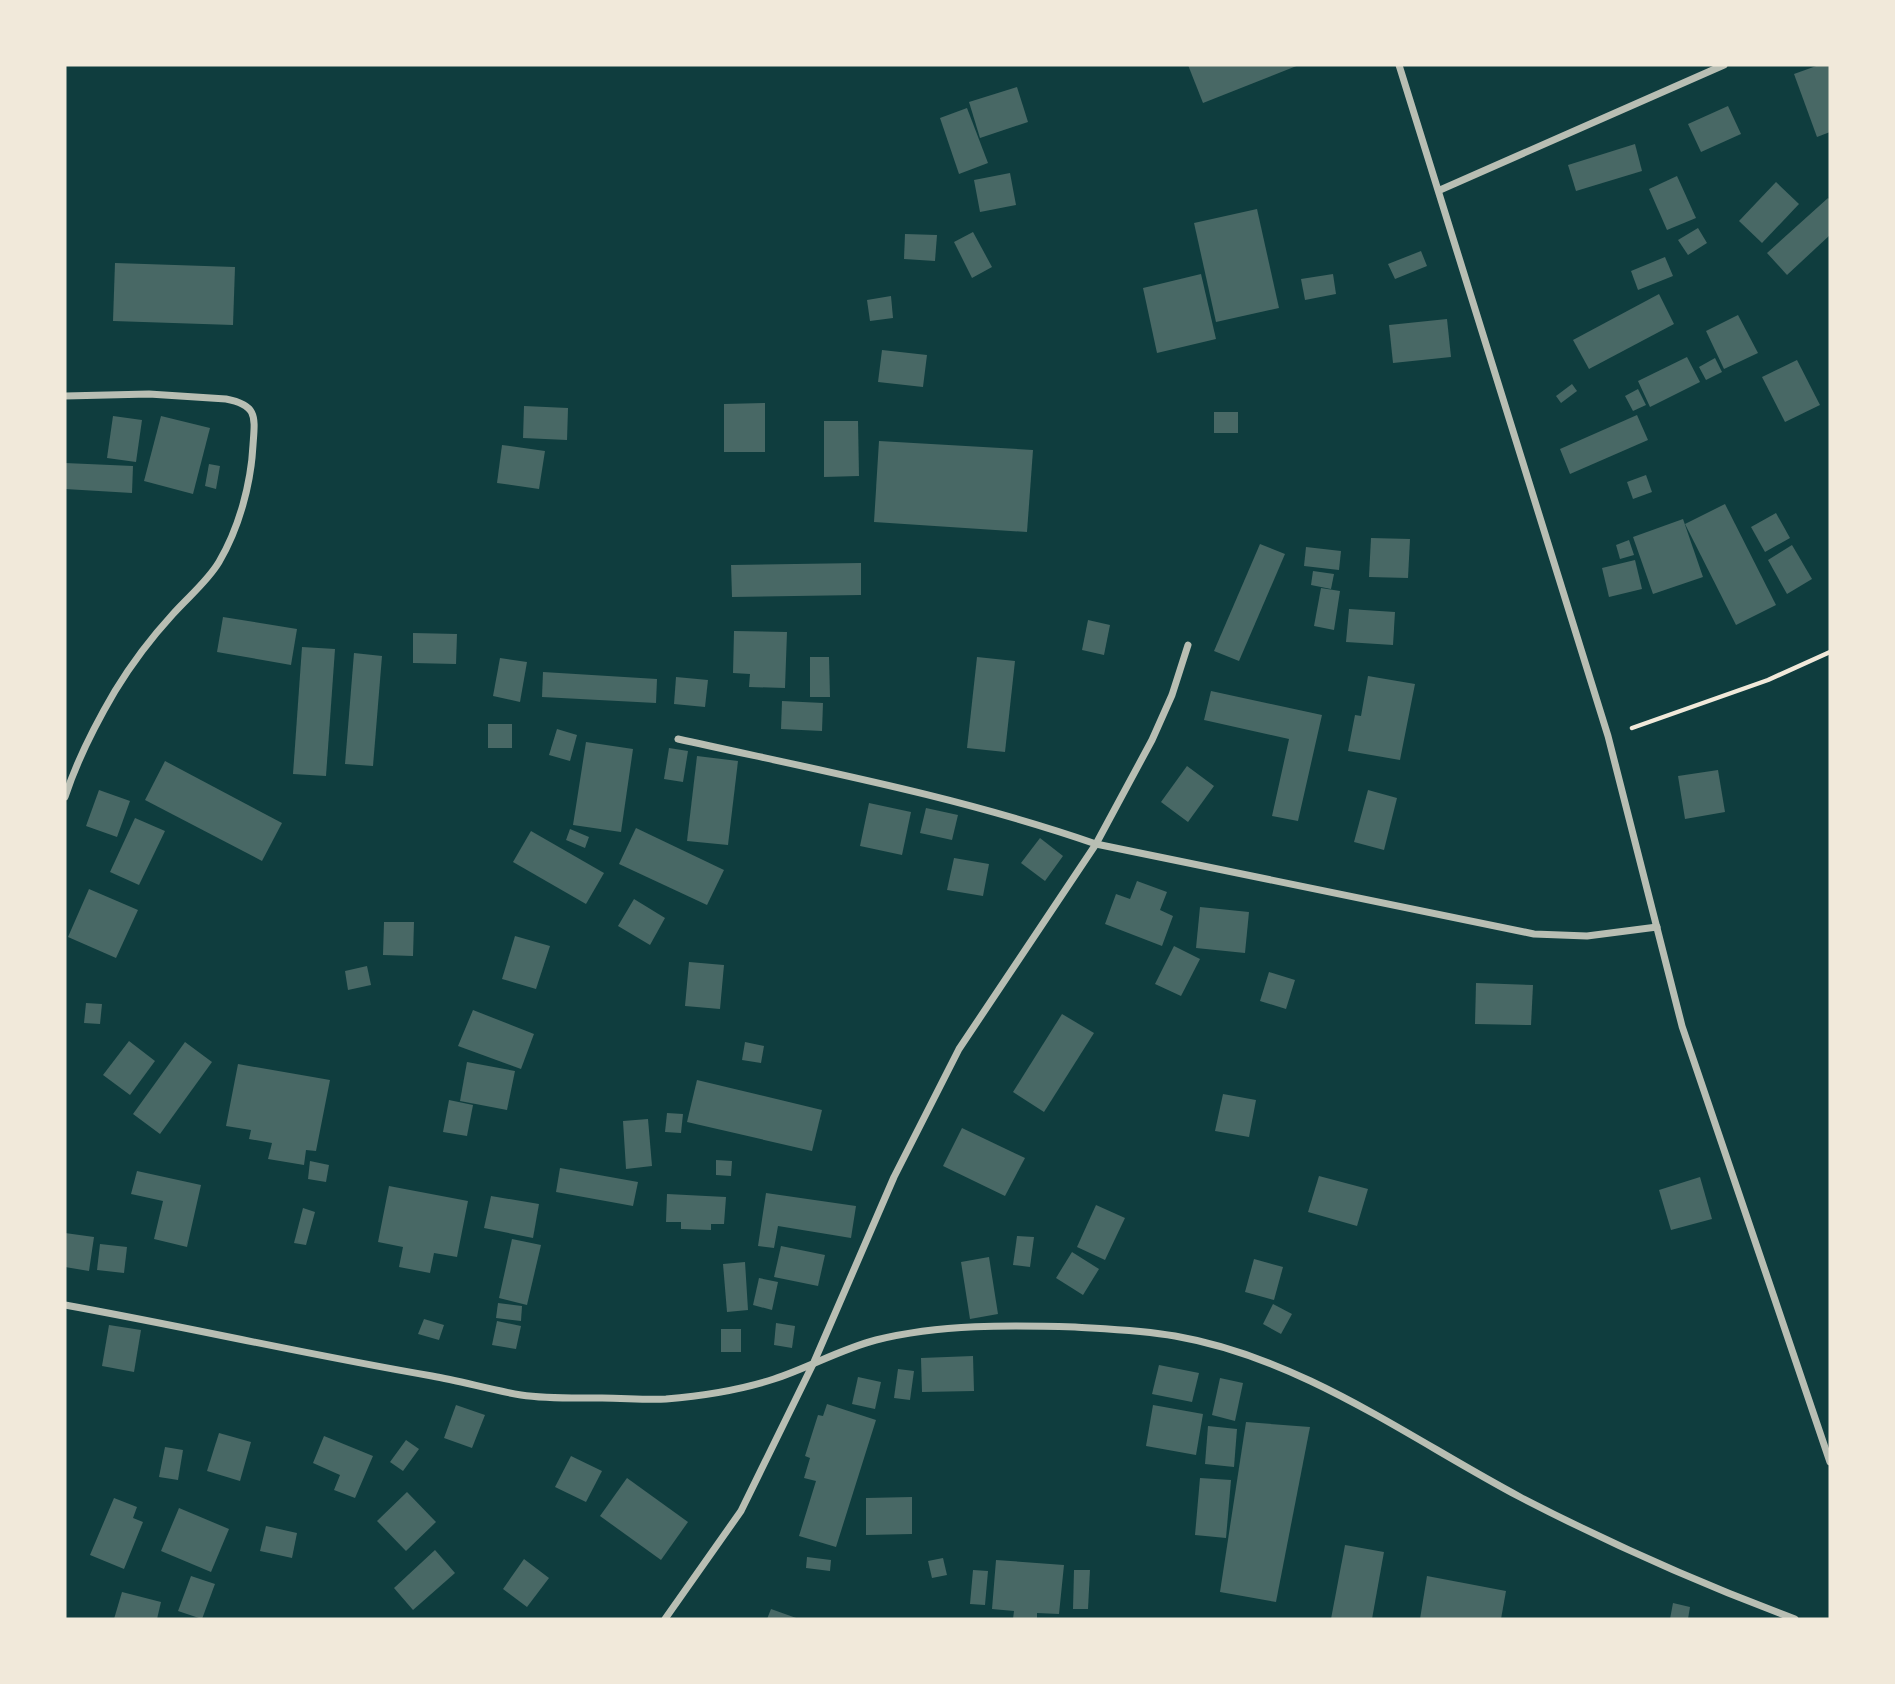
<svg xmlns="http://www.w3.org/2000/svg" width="1895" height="1684" viewBox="0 0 1895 1684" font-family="Figtree,sans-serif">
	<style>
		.building { fill: #486865 }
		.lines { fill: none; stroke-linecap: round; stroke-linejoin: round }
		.path { stroke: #f1e9da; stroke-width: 4.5 }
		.minor { stroke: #b8beb3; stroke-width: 7 }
	</style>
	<rect width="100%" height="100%" fill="#0f3d3e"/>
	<g class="building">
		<polygon points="1188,65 1299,65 1203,103"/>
		<polygon points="1819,65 1830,65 1830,132 1817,137 1794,74"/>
		<polygon points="1017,87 1028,122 980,138 969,102"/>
		<polygon points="1728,106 1741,134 1701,152 1688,124"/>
		<polygon points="967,108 988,163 959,174 940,118"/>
		<polygon points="1635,144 1642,171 1576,191 1568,165"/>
		<polygon points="1010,173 1016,205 980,212 974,180"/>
		<polygon points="1677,176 1696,218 1667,230 1649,189"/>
		<polygon points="1776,182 1799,204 1762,243 1739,221"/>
		<polygon points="1828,198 1830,200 1830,235 1787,275 1767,253"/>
		<polygon points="1257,209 1279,308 1216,322 1194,223"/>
		<polygon points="1698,228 1707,243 1688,255 1678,240"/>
		<polygon points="973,232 992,267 972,278 954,242"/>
		<polygon points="905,234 937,235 935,261 904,259"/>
		<polygon points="1421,251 1427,266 1395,279 1388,264"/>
		<polygon points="1665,257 1673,276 1638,290 1631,271"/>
		<polygon points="115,263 235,267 233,325 113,321"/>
		<polygon points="1201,274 1216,339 1157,353 1143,288"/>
		<polygon points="1333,274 1336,294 1305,300 1301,279"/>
		<polygon points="1659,294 1674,324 1589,369 1573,340"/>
		<polygon points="891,296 893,318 870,321 867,300"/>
		<polygon points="1738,315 1758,353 1724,369 1706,331"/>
		<polygon points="1447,319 1451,357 1393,363 1389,325"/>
		<polygon points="882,350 927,355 923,387 878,382"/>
		<polygon points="1687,357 1700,382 1650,407 1638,381"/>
		<polygon points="1715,358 1722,372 1706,380 1699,367"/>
		<polygon points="1797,360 1820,405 1785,422 1762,377"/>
		<polygon points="1572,384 1577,391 1561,403 1556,396"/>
		<polygon points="1638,389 1646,405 1633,411 1625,396"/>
		<polygon points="765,403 765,452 724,452 724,404"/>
		<polygon points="524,406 568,408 567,440 523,438"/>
		<rect x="1214" y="412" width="24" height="21"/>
		<polygon points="1637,415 1648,440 1570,474 1560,449"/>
		<polygon points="113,416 142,420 136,462 107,458"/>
		<polygon points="161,416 210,428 193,494 144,481"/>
		<polygon points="824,421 858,421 859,476 824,477"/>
		<polygon points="879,441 1033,450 1027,532 874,522"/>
		<polygon points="502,445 545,451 539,489 497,483"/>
		<polygon points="65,463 133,466 132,493 65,489"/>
		<polygon points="209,464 220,466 216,489 205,486"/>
		<polygon points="1646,475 1652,492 1633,499 1627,482"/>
		<polygon points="1725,504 1776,605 1736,625 1685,524"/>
		<polygon points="1776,513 1790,538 1765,552 1751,527"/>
		<polygon points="1683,519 1703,577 1653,594 1633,537"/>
		<polygon points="1371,538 1410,539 1408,578 1369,577"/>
		<polygon points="1629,540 1634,555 1620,559 1616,545"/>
		<polygon points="1260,544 1285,554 1239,661 1214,651"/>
		<polygon points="1792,545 1812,579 1787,594 1768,560"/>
		<polygon points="1306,547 1341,551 1339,570 1304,566"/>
		<polygon points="1635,560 1642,589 1609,597 1602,568"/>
		<polygon points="861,563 861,595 732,597 731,565"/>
		<polygon points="1313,571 1334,574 1331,589 1311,585"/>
		<polygon points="1321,588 1340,591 1334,630 1314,626"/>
		<polygon points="1349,609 1395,612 1393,645 1346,642"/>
		<polygon points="223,617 297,629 291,665 217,652"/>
		<polygon points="1088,620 1110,625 1104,655 1082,650"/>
		<polygon points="734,631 787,632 785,688 749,687 750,674 733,673"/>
		<polygon points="413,633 457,634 456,664 413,663"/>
		<polygon points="302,647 335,649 326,776 293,774"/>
		<polygon points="354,653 382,656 373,766 345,764"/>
		<polygon points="810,657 829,657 830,697 810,697"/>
		<polygon points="977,657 1015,661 1005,752 967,748"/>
		<polygon points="500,658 527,662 520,702 493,696"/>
		<polygon points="543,672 657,679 656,703 542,697"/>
		<polygon points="1368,676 1415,684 1400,760 1348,751 1355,715 1361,716"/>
		<polygon points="676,677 708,680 705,707 674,704"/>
		<polygon points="1211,691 1322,715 1298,821 1272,816 1289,739 1204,720"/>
		<polygon points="782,701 823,703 822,731 781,729"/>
		<rect x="488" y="724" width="24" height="24"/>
		<polygon points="557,729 577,735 570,761 549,755"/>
		<polygon points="586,742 633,749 621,832 573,825"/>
		<polygon points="669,748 688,751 683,782 664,779"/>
		<polygon points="697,756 738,761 728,845 687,841"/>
		<polygon points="165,761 282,823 262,861 145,800"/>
		<polygon points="1187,766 1214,786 1188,822 1161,802"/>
		<polygon points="1718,770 1725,812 1685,819 1678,776"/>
		<polygon points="99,790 130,801 117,837 86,826"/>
		<polygon points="1368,790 1397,798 1384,850 1354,842"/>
		<polygon points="869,803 911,812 902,855 860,846"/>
		<polygon points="926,808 958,815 952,840 920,833"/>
		<polygon points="135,818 165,831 139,885 110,872"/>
		<polygon points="636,828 724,870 707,905 619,864"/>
		<polygon points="570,829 589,837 585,848 566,840"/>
		<polygon points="531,831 604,873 586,904 513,862"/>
		<polygon points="1040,838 1063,856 1045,881 1021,863"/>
		<polygon points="954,858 989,864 983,896 947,890"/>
		<polygon points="1137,881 1167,892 1160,910 1173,916 1162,946 1105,924 1116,894 1130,899"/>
		<polygon points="89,889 138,910 116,958 68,937"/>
		<polygon points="634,899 665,918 650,945 618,926"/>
		<polygon points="1200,907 1249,912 1245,953 1196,948"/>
		<polygon points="384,922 414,922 413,956 383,955"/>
		<polygon points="515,936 550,946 536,989 502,979"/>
		<polygon points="1174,946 1200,959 1181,996 1155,984"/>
		<polygon points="689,962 724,965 720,1009 685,1006"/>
		<polygon points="367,966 371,985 348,990 345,971"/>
		<polygon points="1269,972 1295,980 1286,1009 1260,1001"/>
		<polygon points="1476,983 1533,985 1531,1025 1475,1024"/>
		<polygon points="86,1003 102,1004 100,1024 84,1023"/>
		<polygon points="473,1010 534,1034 521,1069 458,1046"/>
		<polygon points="1062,1014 1094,1033 1044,1112 1013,1092"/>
		<polygon points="129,1041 155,1061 130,1095 103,1075"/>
		<polygon points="185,1042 212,1062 160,1134 133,1114"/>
		<polygon points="745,1042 764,1046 761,1063 742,1060"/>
		<polygon points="467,1062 515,1071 507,1110 460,1101"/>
		<polygon points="238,1064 330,1080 316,1151 306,1150 304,1165 268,1159 272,1143 249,1139 251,1130 226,1126"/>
		<polygon points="697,1080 822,1110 812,1151 687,1122"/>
		<polygon points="1223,1094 1256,1100 1249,1137 1215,1131"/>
		<polygon points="449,1100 473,1105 467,1136 443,1132"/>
		<polygon points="667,1113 683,1114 681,1133 665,1132"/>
		<polygon points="648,1119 652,1166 626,1169 623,1121"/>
		<polygon points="962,1128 1025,1158 1005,1196 943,1166"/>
		<polygon points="716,1160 732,1161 731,1176 716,1175"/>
		<polygon points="310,1161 329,1165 326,1182 308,1179"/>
		<polygon points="560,1168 638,1182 633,1206 556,1192"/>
		<polygon points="137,1171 201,1185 187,1247 154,1239 163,1201 131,1194"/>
		<polygon points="1319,1176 1368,1189 1357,1226 1308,1212"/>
		<polygon points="1700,1177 1712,1219 1671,1230 1659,1190"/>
		<polygon points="389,1186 468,1201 457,1257 434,1253 430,1273 399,1267 403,1247 378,1242"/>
		<polygon points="766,1193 856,1206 851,1238 778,1226 774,1248 758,1246"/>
		<polygon points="667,1194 726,1197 724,1224 711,1224 711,1230 681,1229 681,1222 666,1222"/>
		<polygon points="491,1196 539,1204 533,1238 484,1228"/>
		<polygon points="1096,1205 1125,1218 1105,1260 1077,1247"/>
		<polygon points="303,1208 315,1212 306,1245 294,1243"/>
		<polygon points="65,1233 94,1237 89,1271 65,1267"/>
		<polygon points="1017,1236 1034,1237 1030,1267 1013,1265"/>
		<polygon points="512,1239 541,1245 527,1305 499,1298"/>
		<polygon points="100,1244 127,1247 124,1273 97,1270"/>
		<polygon points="781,1246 825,1255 818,1286 774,1277"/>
		<polygon points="1072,1252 1099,1269 1083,1295 1056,1278"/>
		<polygon points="989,1257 998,1314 970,1319 961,1262"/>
		<polygon points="1254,1259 1283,1267 1274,1300 1245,1292"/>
		<polygon points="745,1262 748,1310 727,1312 723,1264"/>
		<polygon points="759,1278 778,1282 772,1310 753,1305"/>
		<polygon points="498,1303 522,1306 521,1321 496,1318"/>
		<polygon points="1273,1304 1292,1314 1281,1334 1263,1324"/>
		<polygon points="424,1319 444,1325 439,1340 418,1334"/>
		<polygon points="497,1321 521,1326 516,1349 492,1345"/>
		<polygon points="776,1323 795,1326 792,1348 774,1345"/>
		<polygon points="109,1325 141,1330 134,1372 102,1366"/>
		<rect x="721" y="1329" width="20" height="23"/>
		<polygon points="973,1356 974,1391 922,1392 921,1358"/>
		<polygon points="1159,1365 1199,1373 1192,1402 1152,1394"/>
		<polygon points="898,1369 914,1371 910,1400 894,1398"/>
		<polygon points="858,1377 881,1382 875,1409 852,1404"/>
		<polygon points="1220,1378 1243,1383 1235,1421 1212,1415"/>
		<polygon points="827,1404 876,1420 836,1547 799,1536 816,1481 804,1478 810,1458 805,1456 818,1415 823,1416"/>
		<polygon points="456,1405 485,1415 472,1448 444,1438"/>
		<polygon points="1153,1405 1203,1414 1196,1455 1146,1446"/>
		<polygon points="1246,1422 1310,1427 1276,1602 1220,1592"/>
		<polygon points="1208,1426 1237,1429 1234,1467 1205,1464"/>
		<polygon points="219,1433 251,1442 240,1481 207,1471"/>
		<polygon points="324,1436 373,1456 355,1498 334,1490 340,1475 313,1463"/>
		<polygon points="406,1440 419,1449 403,1471 390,1462"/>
		<polygon points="165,1447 183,1450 178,1480 159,1477"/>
		<polygon points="571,1456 602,1471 586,1502 555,1487"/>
		<polygon points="627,1478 688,1522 661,1560 600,1516"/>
		<polygon points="1200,1478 1231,1480 1226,1538 1195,1535"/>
		<polygon points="407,1492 436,1522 406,1551 377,1521"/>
		<polygon points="912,1497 912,1534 866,1535 866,1498"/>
		<polygon points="114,1498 137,1507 133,1518 143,1522 124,1569 90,1555"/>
		<polygon points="179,1508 229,1529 211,1572 161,1551"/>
		<polygon points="266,1526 297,1533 292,1558 260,1551"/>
		<polygon points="1345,1545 1384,1552 1372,1619 1331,1619"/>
		<polygon points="435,1550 455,1573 413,1610 394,1588"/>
		<polygon points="807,1557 831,1560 830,1571 806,1568"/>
		<polygon points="943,1558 947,1575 932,1578 928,1561"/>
		<polygon points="524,1559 549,1578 527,1607 503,1589"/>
		<polygon points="996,1560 1064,1565 1059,1614 1037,1613 1037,1619 1013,1619 1014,1611 992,1609"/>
		<polygon points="973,1570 988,1571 985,1605 970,1604"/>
		<polygon points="1074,1570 1090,1570 1088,1609 1073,1609"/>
		<polygon points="191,1576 215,1584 202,1619 178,1611"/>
		<polygon points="1427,1576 1506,1591 1501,1619 1420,1619"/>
		<polygon points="122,1592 161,1602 157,1619 114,1619"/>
		<polygon points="1673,1603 1690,1607 1688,1619 1670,1619"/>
		<polygon points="771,1609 799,1619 767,1619"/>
	</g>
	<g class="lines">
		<polyline class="path" points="1632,728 1768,680 1830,652"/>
		<g class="minor">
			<polyline points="1399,65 1608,736 1682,1026 1830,1462"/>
			<polyline points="1440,190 1724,65"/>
			<path d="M65,396L149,394L226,399C258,405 255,417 253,445C251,484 239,528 219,562C207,582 188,597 173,614C151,638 132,663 115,691C95,725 77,760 65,797"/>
			<path d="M678,739C818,770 961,797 1096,844L1534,934L1587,936L1657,927"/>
			<path d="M65,1305C187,1327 309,1355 432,1376C461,1381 491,1390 521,1395C547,1399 576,1398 602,1398C624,1398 645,1400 666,1399C702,1396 740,1390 774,1379C808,1368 841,1349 876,1340C940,1324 1010,1325 1075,1327C1109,1329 1142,1330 1175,1336C1302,1358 1409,1438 1520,1497C1609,1543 1701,1584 1795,1619"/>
			<polyline points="665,1619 741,1511 814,1362 894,1177 959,1049 1096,844 1152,740 1172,695 1188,645"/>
		</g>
	</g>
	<rect width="1895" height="1684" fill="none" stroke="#f1e9da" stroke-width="133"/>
</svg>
